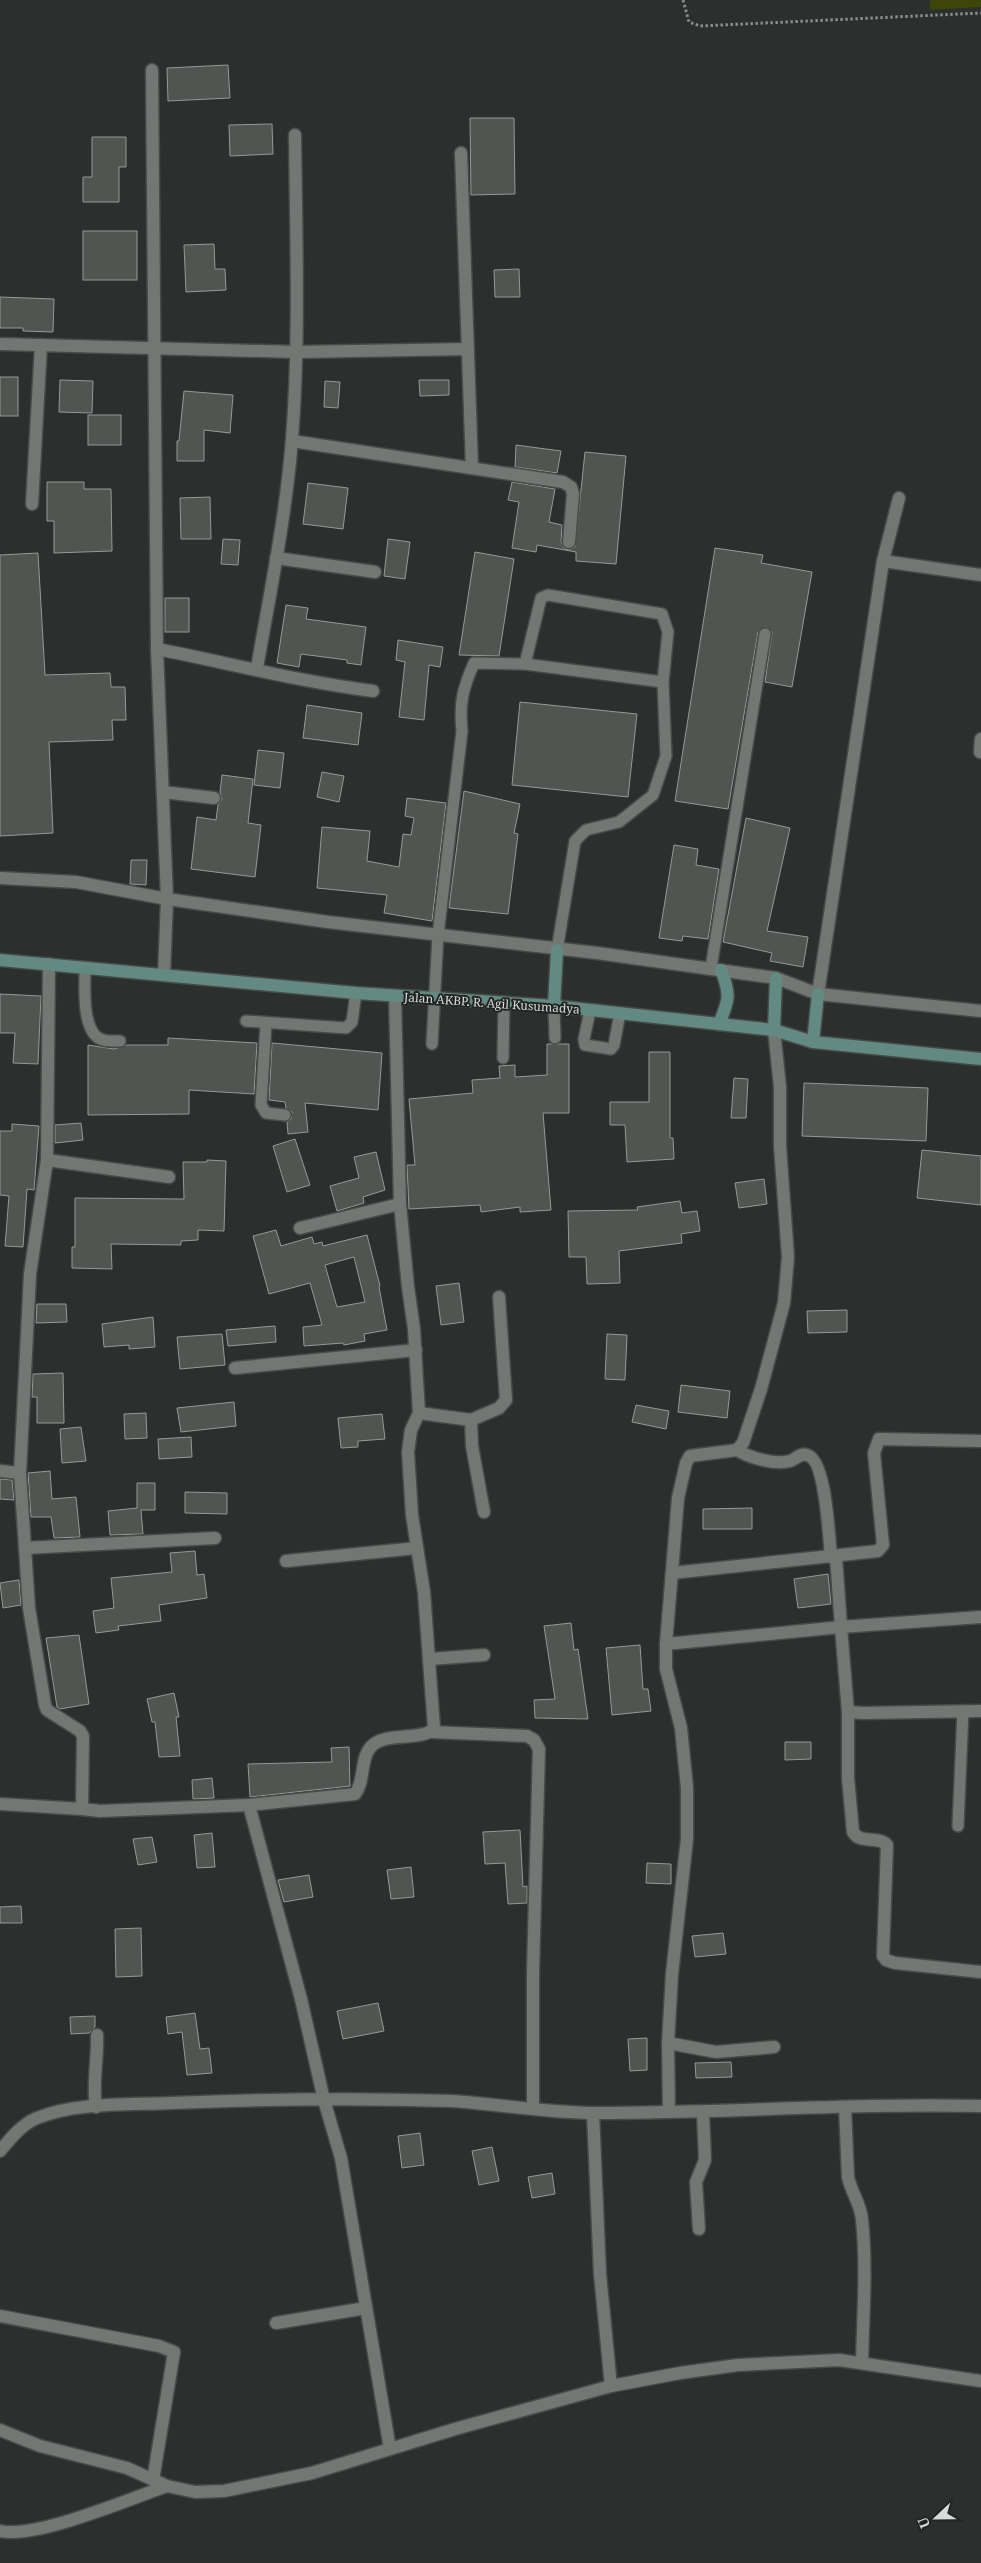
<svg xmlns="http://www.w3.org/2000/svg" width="981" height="2563" viewBox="0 0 981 2563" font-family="'Noto Serif',serif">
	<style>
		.green { fill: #3e4509 }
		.building { fill: #515450; stroke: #969995; fill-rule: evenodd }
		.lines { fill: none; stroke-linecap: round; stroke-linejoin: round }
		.lane-casing { stroke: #474a48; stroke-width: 14 }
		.street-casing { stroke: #474a48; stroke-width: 15 }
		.secondary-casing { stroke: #474a48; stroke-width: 15 }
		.path { stroke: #888c8a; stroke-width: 3; stroke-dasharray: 2.5 2.5; stroke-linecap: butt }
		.lane { stroke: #737774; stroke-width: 11 }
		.street { stroke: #737774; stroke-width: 12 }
		.secondary { stroke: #628a82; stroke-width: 12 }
		.labels { text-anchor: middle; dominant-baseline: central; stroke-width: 4; stroke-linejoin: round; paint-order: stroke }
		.street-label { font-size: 12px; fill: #d8dbd9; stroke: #222623 }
	</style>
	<rect width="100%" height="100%" fill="#2b2f2d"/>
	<polygon class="green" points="930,0 981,0 981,7 930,10"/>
	<g class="building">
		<polygon points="228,65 230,98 168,101 167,68"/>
		<polygon points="470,118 514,118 515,194 471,195"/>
		<polygon points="272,124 273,154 230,156 229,125"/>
		<polygon points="92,137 126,137 126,167 119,167 119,202 83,202 83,177 92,177"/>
		<rect x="83" y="231" width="54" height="49"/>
		<polygon points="214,244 215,269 225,269 226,290 186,292 184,245"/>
		<polygon points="519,269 520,297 495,297 494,270"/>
		<polygon points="0,297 54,299 53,332 23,331 23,328 0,328"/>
		<rect x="0" y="377" width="18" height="39"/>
		<polygon points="60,380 93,381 92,413 59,412"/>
		<polygon points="419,380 449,380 449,395 420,396"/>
		<polygon points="325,381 340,382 338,408 324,407"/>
		<polygon points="184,391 233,395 230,433 204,430 204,461 177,461 177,441 179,441"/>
		<rect x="88" y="415" width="33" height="30"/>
		<polygon points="516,445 561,451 557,473 515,467"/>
		<polygon points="585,452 626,456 616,564 576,561 576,552 537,545 536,552 512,548 519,502 508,500 512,482 555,489 549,522 562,525 561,542 564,548 569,550 575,547"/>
		<polygon points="47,482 84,482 84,489 111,489 112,551 54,553 54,521 47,521"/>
		<polygon points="308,483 348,488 343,529 303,524"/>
		<polygon points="210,497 211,539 181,539 180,498"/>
		<polygon points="223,539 240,540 238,565 221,564"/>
		<polygon points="388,539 410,542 405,579 384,576"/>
		<polygon points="715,548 763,555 761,563 812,572 792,687 765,682 772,632 766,627 758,632 728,809 675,801"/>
		<polygon points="475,552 514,559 499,656 459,655"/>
		<polygon points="38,553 45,675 110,673 111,687 125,687 126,720 112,720 113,740 49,742 53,833 0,836 0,555"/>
		<rect x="165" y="598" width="24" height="34"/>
		<polygon points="286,605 308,608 306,619 366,627 361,665 347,663 347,660 301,654 299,667 277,663"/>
		<polygon points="398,640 443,647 440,667 429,665 424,720 399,717 405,662 396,660"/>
		<polygon points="520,702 637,714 628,797 512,785"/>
		<polygon points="307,705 362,713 358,745 303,738"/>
		<polygon points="258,750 284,753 280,788 254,785"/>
		<polygon points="322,772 344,776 339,802 317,797"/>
		<polygon points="222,775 253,779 248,823 261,825 255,877 191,869 197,817 216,820 218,805 222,799 220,792"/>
		<polygon points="464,791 520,804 514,833 518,834 508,914 449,908"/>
		<polygon points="407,798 446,803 432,921 384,913 387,895 317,888 322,827 370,831 367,861 399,867 403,834 411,835 414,818 405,816"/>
		<polygon points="746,818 790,828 767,931 808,937 803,967 770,961 772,953 723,942"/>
		<polygon points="674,845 698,849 696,865 719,869 708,939 683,936 682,941 659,938"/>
		<polygon points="131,860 147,860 146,885 130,884"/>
		<polygon points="0,994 41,996 38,1064 13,1063 15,1033 0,1033"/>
		<polygon points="168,1038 257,1043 254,1094 189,1090 189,1114 88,1115 88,1045 114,1049 126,1045 168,1045"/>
		<polygon points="272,1043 382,1053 378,1110 305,1103 308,1132 288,1134 287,1122 291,1119 292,1112 286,1108 285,1102 269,1100"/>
		<polygon points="547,1044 569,1044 569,1113 543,1113 551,1210 520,1212 520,1207 481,1212 480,1205 409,1209 407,1165 415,1165 409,1099 473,1093 472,1080 500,1078 499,1066 515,1065 515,1077 547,1075"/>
		<polygon points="649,1052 670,1052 670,1138 673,1138 674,1159 627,1162 625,1125 610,1125 610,1102 649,1102"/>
		<polygon points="734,1078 748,1079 746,1118 731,1118"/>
		<polygon points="804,1083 928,1088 926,1141 802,1136"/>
		<polygon points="81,1123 83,1140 55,1143 55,1125"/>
		<polygon points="12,1124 39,1126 34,1190 27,1189 23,1247 5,1246 9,1196 0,1195 0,1131 12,1131"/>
		<polygon points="295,1139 310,1185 287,1192 273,1146"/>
		<polygon points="922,1150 981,1156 981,1205 917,1198"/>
		<polygon points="376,1152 385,1190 363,1197 364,1203 337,1211 330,1186 359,1178 354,1157"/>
		<polygon points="207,1160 226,1161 224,1231 198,1230 198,1240 181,1241 181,1245 111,1244 112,1269 72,1268 72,1247 75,1247 75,1198 184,1199 183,1162 207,1162"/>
		<polygon points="764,1179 767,1204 739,1208 735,1183"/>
		<polygon points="680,1201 682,1213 697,1211 700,1231 681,1234 682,1243 619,1251 620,1283 587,1284 586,1257 569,1257 568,1211 638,1210 637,1207"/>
		<path d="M276,1230L281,1246L312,1237L314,1244L322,1242L323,1246L367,1235L380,1286L379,1287L387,1330L364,1334L365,1341L344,1345L343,1343L304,1346L303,1327L322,1325L310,1283L269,1294L253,1236ZM354,1257L365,1302L337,1307L325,1265Z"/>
		<polygon points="459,1283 464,1322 441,1325 436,1286"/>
		<polygon points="37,1304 66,1304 67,1322 36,1323"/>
		<polygon points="847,1310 847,1332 808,1333 807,1311"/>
		<polygon points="153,1317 155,1347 129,1349 129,1345 104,1347 102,1324"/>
		<polygon points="275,1326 276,1342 228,1346 226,1330"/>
		<polygon points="222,1334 225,1365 180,1369 177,1337"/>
		<polygon points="607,1334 627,1335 625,1380 605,1379"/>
		<polygon points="63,1373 64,1423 37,1423 37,1397 32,1397 33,1374"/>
		<polygon points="681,1385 730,1391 727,1418 678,1412"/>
		<polygon points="234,1402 236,1426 181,1432 177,1408"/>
		<polygon points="636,1405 669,1411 666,1429 632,1422"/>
		<polygon points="146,1413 147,1438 125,1439 124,1414"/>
		<polygon points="382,1414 385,1439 358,1441 358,1447 341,1448 338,1418"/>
		<polygon points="81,1427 86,1461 62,1463 60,1429"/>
		<polygon points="191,1437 192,1457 159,1459 158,1439"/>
		<polygon points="50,1471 52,1499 76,1497 80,1537 54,1538 51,1517 31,1517 28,1473"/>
		<polygon points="0,1479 12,1480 14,1500 0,1499"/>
		<polygon points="137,1483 155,1483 155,1510 141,1510 143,1534 110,1535 108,1511 137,1508"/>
		<polygon points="185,1492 227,1493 227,1514 185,1513"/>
		<polygon points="752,1508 752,1529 703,1529 703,1509"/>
		<polygon points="195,1551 197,1575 204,1574 207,1598 159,1605 161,1621 118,1626 119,1630 96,1633 93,1611 114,1608 111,1578 172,1572 170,1553"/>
		<polygon points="828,1574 831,1604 798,1608 794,1579"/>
		<polygon points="19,1580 21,1605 3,1608 0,1583"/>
		<polygon points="571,1623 574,1650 578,1649 588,1719 535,1718 534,1700 555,1699 544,1626"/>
		<polygon points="79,1635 89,1704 60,1709 57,1707 46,1638"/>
		<polygon points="640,1645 643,1689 648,1689 651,1711 612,1715 606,1648"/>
		<polygon points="174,1693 179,1717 176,1717 180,1756 159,1757 155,1722 152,1722 147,1699"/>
		<polygon points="785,1742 811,1742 811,1759 785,1760"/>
		<polygon points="349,1747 350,1786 250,1797 248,1764 332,1762 331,1748"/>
		<polygon points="212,1778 214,1798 193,1799 192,1780"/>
		<polygon points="520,1830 523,1887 527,1886 527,1903 508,1904 505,1863 485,1864 483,1832"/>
		<polygon points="212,1833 215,1867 197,1868 194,1835"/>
		<polygon points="152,1837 157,1862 138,1865 133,1839"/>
		<polygon points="647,1863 671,1864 671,1884 646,1883"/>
		<polygon points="411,1867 414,1897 391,1899 387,1870"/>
		<polygon points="309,1875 313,1897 284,1902 278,1880"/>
		<polygon points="21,1906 22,1923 0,1923 0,1907"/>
		<polygon points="141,1928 142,1976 116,1977 115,1929"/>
		<polygon points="723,1933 726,1954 695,1957 692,1936"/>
		<polygon points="378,2003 384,2031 343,2039 337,2011"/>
		<polygon points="195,2013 200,2049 209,2048 212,2073 187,2075 182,2032 168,2034 166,2017"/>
		<polygon points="95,2016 95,2027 89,2033 71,2034 70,2017"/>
		<polygon points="647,2038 647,2070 630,2071 628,2039"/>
		<polygon points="731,2062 732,2077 696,2078 695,2063"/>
		<polygon points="420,2133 424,2165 402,2168 398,2136"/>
		<polygon points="492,2147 499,2181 479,2185 472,2151"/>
		<polygon points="552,2173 555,2194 532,2198 528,2177"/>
	</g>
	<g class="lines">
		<g class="lane-casing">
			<g id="lane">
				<polyline points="525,664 541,598 548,595 662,614 668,632 663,682 666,756 653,795 619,822 586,830 575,841 557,950"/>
				<path d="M85,968C85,985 82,1025 97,1037C103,1042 112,1041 120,1041"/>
				<polyline points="711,968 765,634"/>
				<polyline points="554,1006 555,1038"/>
				<polyline points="590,1011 584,1039 585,1045 611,1049 614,1045 620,1013"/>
				<polyline points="246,1021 346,1028 352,1022 356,993"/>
				<polyline points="266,1023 261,1105 266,1113 285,1115"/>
				<path d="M432,1044L438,935L462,731C459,703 463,688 474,663L525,664L663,682"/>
				<polyline points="503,1058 504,1002"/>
				<polyline points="958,1826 963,1711"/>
			</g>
		</g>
		<g class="street-casing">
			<g id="street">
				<polyline points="152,70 157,649 167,899 164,975"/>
				<polyline points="461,153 472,468"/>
				<polyline points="0,344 297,352 468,349"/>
				<polyline points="292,441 563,482 571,487 573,494 569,542"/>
				<polyline points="32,504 41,345"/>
				<polyline points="276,558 375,572"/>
				<polyline points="883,561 899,498"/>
				<path d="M157,649C229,663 300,682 373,691"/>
				<path d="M257,668C270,593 286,516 292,439C300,338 296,237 295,135"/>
				<polyline points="980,752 981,739"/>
				<polyline points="163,792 214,798"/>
				<polyline points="0,878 76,882 167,899 328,922 597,953 776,978 818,994 981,1011"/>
				<polyline points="49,964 47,1160 30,1274 20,1473 29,1608 45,1705 47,1710 80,1731 83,1736 82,1809 100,1811 249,1805"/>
				<polyline points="818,994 883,561 981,575"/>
				<polyline points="47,1160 169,1177"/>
				<polyline points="300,1228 400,1204"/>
				<polyline points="235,1368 416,1350"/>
				<polyline points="419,1413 471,1420 472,1446 484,1512"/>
				<polyline points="471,1420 499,1408 506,1400 499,1297"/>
				<path d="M737,1450C750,1458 775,1465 790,1461C796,1459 800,1453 807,1455C826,1459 829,1539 831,1557"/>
				<polyline points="0,1471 20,1473"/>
				<polyline points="25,1548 215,1538"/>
				<polyline points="286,1561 417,1548"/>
				<polyline points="672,1573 878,1551 883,1545 874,1453 879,1439 981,1441"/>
				<polyline points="981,1617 841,1627 848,1712 863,1713 981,1711"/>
				<polyline points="666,1644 841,1627 836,1557"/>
				<polyline points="430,1659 484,1655"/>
				<path d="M848,1712V1778L853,1832C861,1845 878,1835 887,1845L883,1956L886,1960L895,1963L981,1972"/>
				<polyline points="431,1732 527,1736 534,1740 539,1749 533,1972 533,2109"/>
				<polyline points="0,1804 82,1809"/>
				<polyline points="668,2043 716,2052 774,2047"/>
				<path d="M96,2107C92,2085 98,2058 97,2035"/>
				<path d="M845,2107L848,2177C851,2192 861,2204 862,2220C867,2267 863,2316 862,2363"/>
				<polyline points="669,2112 668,2043 672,1974 687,1839 687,1788 681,1728 666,1669 666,1644 678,1498 686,1463 690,1456 737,1450 743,1443 761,1389 784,1303 788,1257 780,1146 780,1087 774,1030"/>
				<polyline points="593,2113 600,2274 611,2386"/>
				<path d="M0,2151C10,2139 22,2124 37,2118C76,2102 129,2105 171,2103C264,2099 358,2098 451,2101C499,2104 547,2113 596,2113C724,2113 852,2103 981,2106"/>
				<polyline points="699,2229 696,2182 705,2160 703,2113"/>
				<polyline points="0,2316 159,2346 174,2352 153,2480"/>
				<polyline points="276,2323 366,2308"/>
				<polyline points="0,2430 40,2446 127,2468 167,2486 195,2492 224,2491 312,2473 455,2429 611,2386 680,2373 738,2365 839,2360 981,2381"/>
				<path d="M390,2449L341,2158L324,2100L301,1999L249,1805L355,1794C366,1780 359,1755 374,1744C390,1732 425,1741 434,1728L424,1592L412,1515L408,1452L411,1430L419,1413L414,1329L408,1287L400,1204L395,996"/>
				<path d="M0,2531C36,2539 129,2499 167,2486"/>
			</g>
		</g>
		<g class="secondary-casing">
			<g id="secondary">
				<polyline points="0,960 356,993 554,1006 774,1030 813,1042 981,1059"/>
				<polyline points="554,1006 557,950"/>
				<path d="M719,1024C729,1000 731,995 721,970"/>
				<polyline points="774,1030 776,978"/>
				<polyline points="813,1042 818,994"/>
			</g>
		</g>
		<polyline class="path" points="683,0 689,22 700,26 981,13"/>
		<use href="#lane" class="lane"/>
		<use href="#street" class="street"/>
		<use href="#secondary" class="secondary"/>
	</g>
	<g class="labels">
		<g class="street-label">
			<text transform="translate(492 1003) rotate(4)">Jalan AKBP. R. Agil Kusumadya</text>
		</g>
	</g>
	<g transform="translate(936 2518) rotate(248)" stroke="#222623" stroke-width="4" paint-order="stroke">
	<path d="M0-4L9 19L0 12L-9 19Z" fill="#d8dbd9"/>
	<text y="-8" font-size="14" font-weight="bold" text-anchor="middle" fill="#d8dbd9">U</text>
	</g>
</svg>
